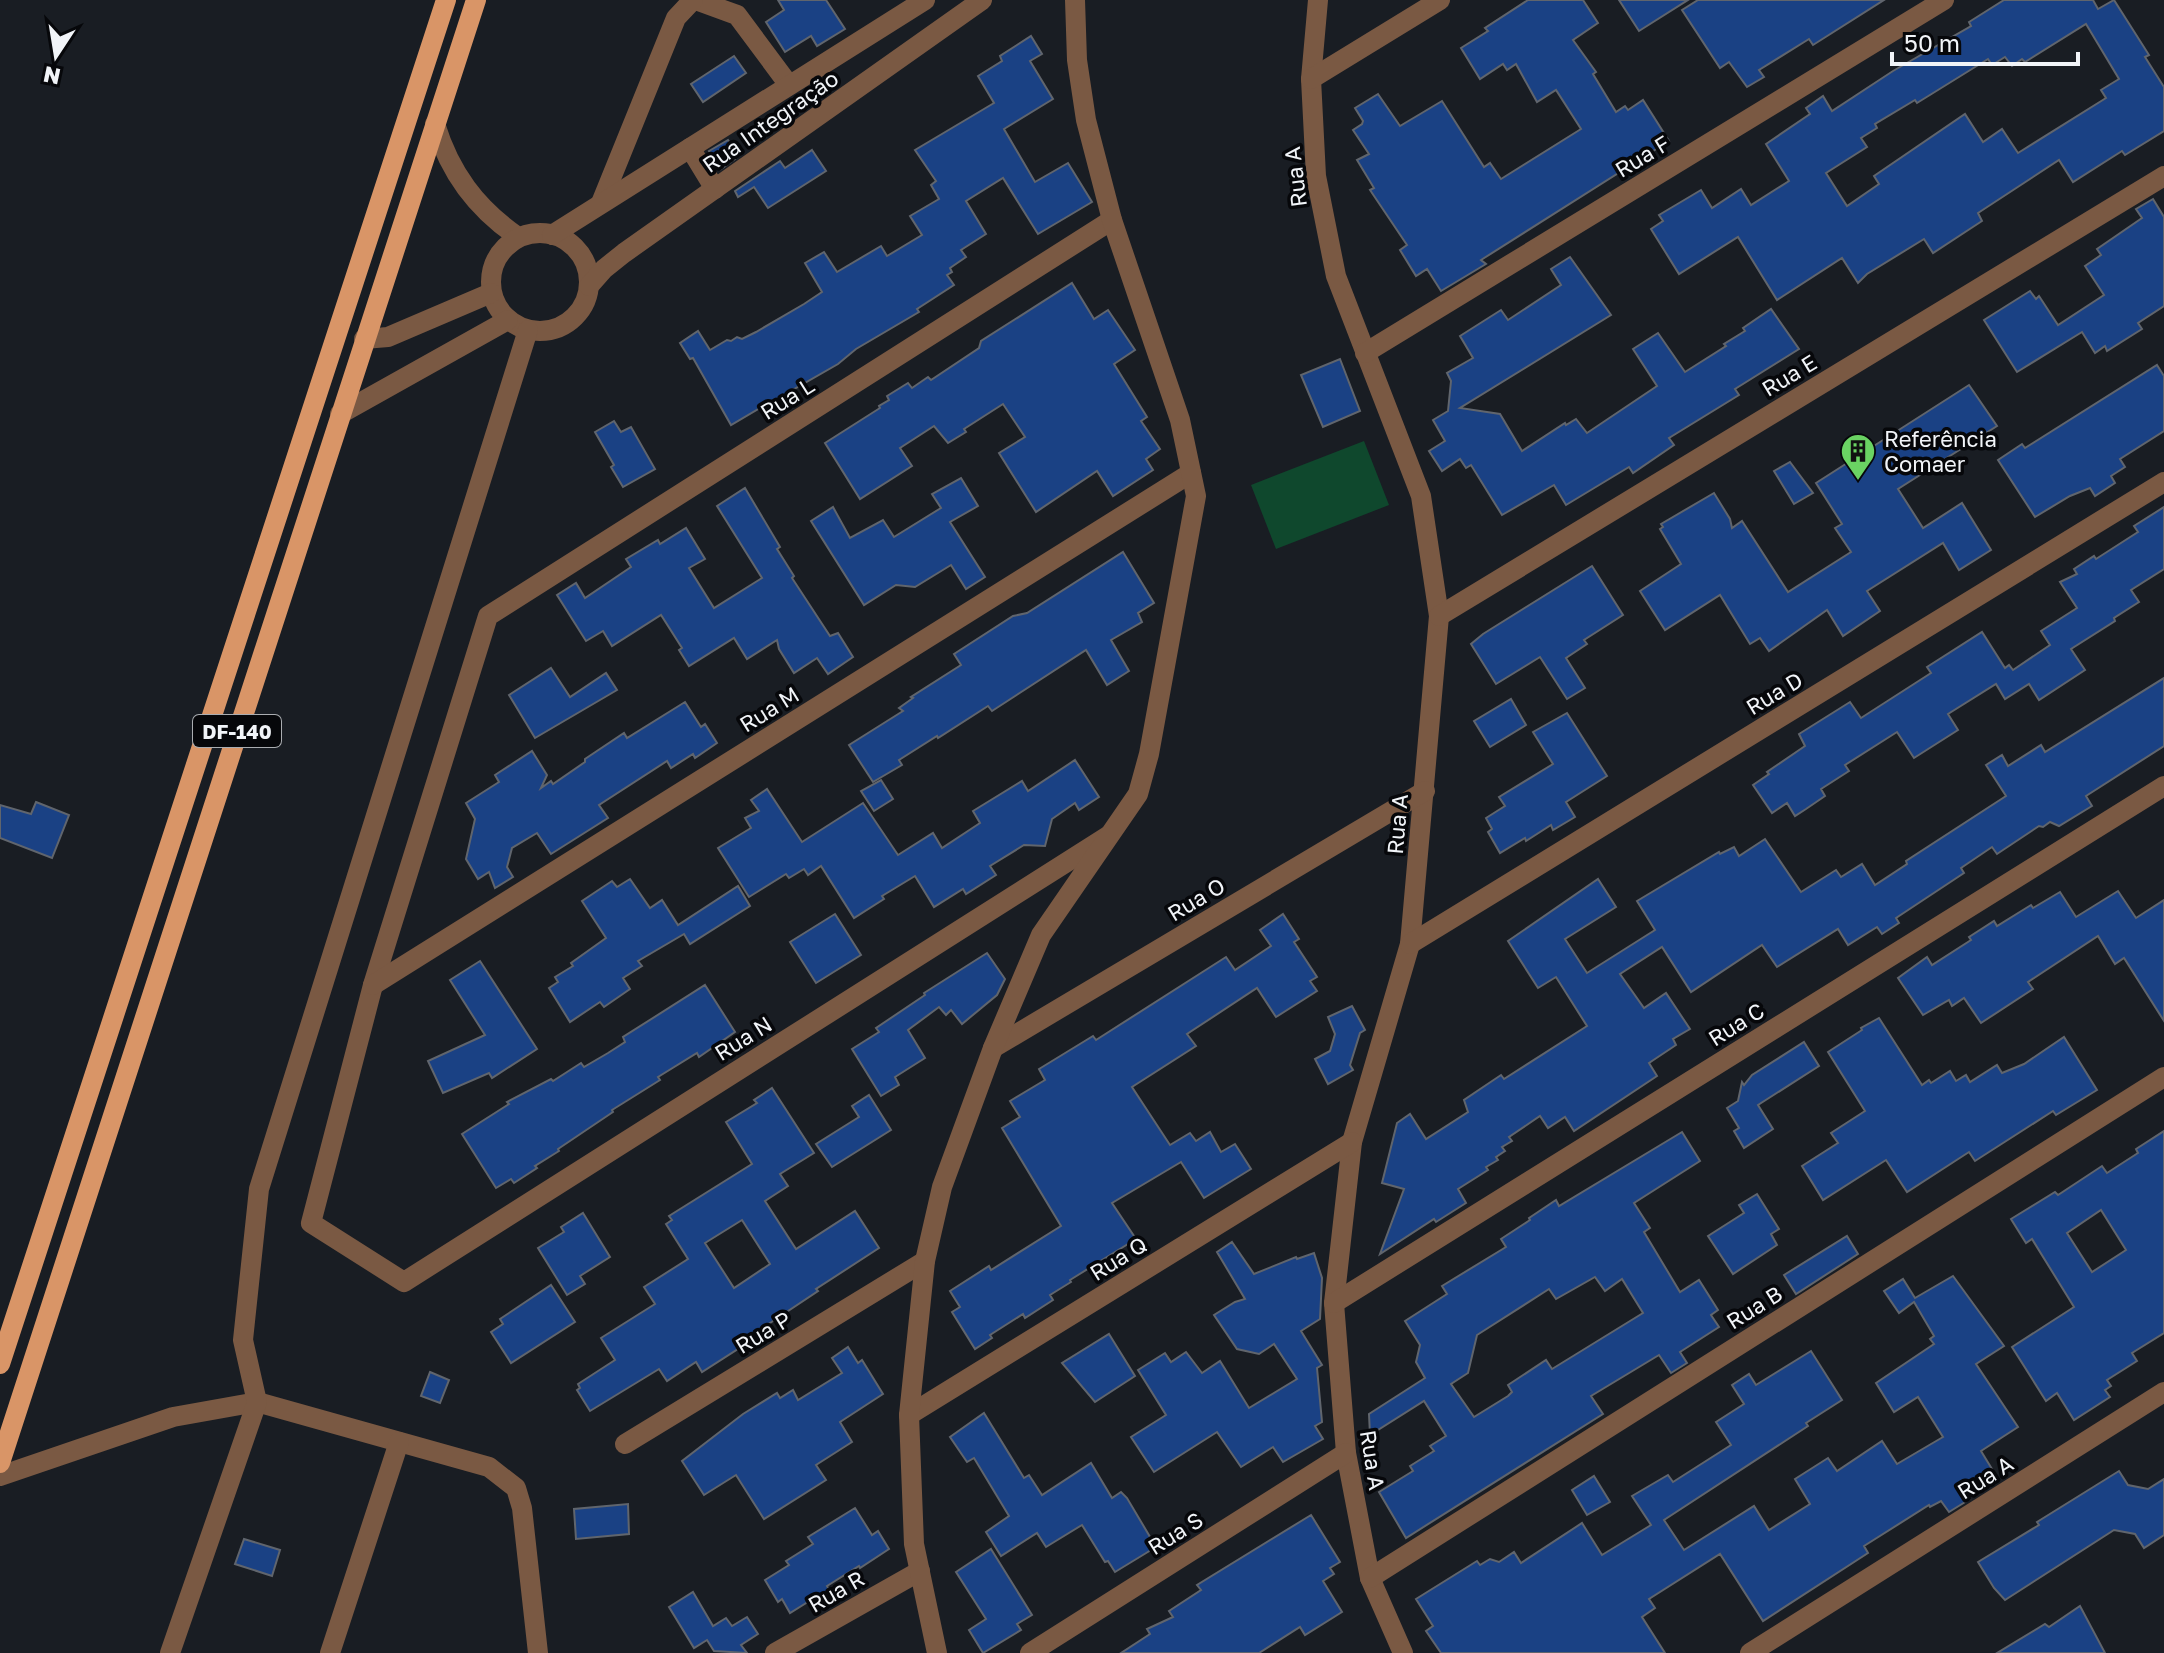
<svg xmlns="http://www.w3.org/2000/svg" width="2164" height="1653" viewBox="0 0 2164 1653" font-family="'Golos Text',sans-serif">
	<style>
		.green { fill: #0f482d }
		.building { fill: #1a4184; stroke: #60656d; stroke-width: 2; fill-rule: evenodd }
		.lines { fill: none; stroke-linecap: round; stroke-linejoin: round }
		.street { stroke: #7a5943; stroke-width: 20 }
		.primary { stroke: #d99567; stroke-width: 20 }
		.labels { text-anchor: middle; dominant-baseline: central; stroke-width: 7; stroke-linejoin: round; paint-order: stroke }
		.shield { fill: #06070a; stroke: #aaadb1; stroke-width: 2 }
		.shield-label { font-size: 20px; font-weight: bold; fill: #f1f4f8 }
		.street-label { font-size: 22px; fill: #f1f4f8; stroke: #06070a }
		.poi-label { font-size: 22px; fill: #f1f4f8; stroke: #06070a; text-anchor: start }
	</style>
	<rect width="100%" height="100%" fill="#191d23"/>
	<polygon class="green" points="1364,441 1389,505 1276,549 1251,485"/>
	<g class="building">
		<polygon points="778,0 826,0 845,29 817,46 811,36 785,52 766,22 784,10"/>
		<polygon points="1528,0 1583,0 1598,23 1573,40 1596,72 1593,74 1616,112 1625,106 1628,110 1643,100 1669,141 1481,260 1486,264 1441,291 1427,269 1416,276 1400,250 1407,245 1370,190 1374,188 1357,160 1369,154 1353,130 1362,124 1363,121 1355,108 1378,94 1400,126 1442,101 1484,167 1490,163 1501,179 1581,129 1556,90 1537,102 1516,64 1507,70 1503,64 1480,79 1461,48 1488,31 1485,28"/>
		<polygon points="1619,0 1688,0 1639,31"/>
		<polygon points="1698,0 1884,0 1813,45 1809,39 1759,70 1764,77 1747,87 1729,62 1720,68 1682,10"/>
		<path d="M2004,0H2093L2098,9L2114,0L2149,55L2145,57L2164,87V131L2125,155L2122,151L2073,182L2059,160L1978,213L1982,221L1933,253L1924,239L1867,274L1858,283L1842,258L1777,300L1738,237L1679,274L1651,229L1663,221L1659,215L1701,190L1712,208L1741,189L1751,205L1789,181L1766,144L1810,114L1806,108L1823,96L1832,111L1893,71L1971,26L1969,22ZM2086,24L2119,79L2101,90L2106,98L2018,153L2002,129L1983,142L1965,114L1874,176L1879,184L1847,206L1826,173L1867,147L1861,138L1877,128L1875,124L1915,100L1917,103L1988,59L1992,65L2005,57L2012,66L2022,59L2025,62Z"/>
		<polygon points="1031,36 1042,54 1030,61 1053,99 1004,129 1035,182 1068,163 1092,202 1038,234 1003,178 966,201 986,234 961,250 966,257 950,268 952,272 947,275 954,285 917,309 919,312 856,349 838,364 791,391 796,400 779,411 772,401 731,425 693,358 690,359 680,343 698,331 710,350 727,340 731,341 737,337 742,339 756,332 804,304 822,292 805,263 824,252 837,272 881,246 887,256 922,235 910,216 939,199 931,185 936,181 915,150 994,103 978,76 1002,61 1000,56"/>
		<polygon points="734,56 746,73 703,102 691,84"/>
		<polygon points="728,140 739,156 721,169 709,151"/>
		<polygon points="812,150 826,171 768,208 754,187 738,197 735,191 780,161 785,168"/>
		<polygon points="2153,199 2164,217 2164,306 2138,323 2142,329 2107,351 2105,346 2095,353 2082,332 2017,372 1984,320 2030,291 2036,299 2039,296 2058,325 2104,295 2085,266 2101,255 2097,249 2142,218 2136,209"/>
		<polygon points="1570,257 1611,315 1460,408 1500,414 1522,451 1565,423 1566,425 1576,419 1587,433 1657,386 1633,349 1658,333 1685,372 1726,346 1724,344 1745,331 1743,328 1771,309 1799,349 1735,389 1739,395 1669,438 1674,445 1633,473 1629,467 1566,505 1554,485 1502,515 1471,465 1466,468 1460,459 1442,471 1429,451 1445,441 1433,420 1448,411 1451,381 1447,373 1473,358 1460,336 1501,310 1508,320 1561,285 1551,269"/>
		<polygon points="1072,283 1094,319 1108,310 1135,350 1114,364 1147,417 1141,421 1160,449 1146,459 1153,470 1113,496 1097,471 1036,512 999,453 1025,437 1003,404 964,429 966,432 948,443 934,426 900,448 912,466 860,499 825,443 880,408 879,406 889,400 887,396 908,383 912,388 928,377 931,380 979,348 981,341"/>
		<polygon points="1340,359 1360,411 1323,427 1301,375"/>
		<polygon points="2157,365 2164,376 2164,431 2120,459 2125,467 2111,476 2115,483 2095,496 2090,488 2070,496 2035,517 1998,460 2022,444 2025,448"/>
		<polygon points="1969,385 1997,426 1898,489 1923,528 1962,503 1991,550 1959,570 1943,543 1867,591 1880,611 1843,636 1827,610 1769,651 1760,638 1750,644 1720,595 1665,630 1640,591 1681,564 1660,529 1663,527 1661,524 1714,493 1730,519 1732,528 1742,521 1788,592 1851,552 1835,528 1842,524 1816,483"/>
		<polygon points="614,421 621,432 631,427 655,469 623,487 611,467 614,465 595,432"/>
		<polygon points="1790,462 1813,493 1794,504 1774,471"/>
		<polygon points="961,478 978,506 950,522 985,577 966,589 951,565 915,587 896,585 864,605 811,521 833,507 850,538 883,520 894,537 941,508 932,494"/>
		<polygon points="745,488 780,547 777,549 794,576 792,578 830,636 838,633 853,657 828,674 817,658 794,673 779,649 777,640 747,659 734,638 689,666 679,650 682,648 661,615 612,646 603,631 586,641 557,595 576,583 585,598 631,567 626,559 658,540 660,544 686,528 705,559 689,568 714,608 762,578 717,506"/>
		<polygon points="2164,507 2164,569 2131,590 2139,602 2114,618 2115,621 2071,649 2085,670 2039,700 2029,684 2005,699 1996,684 1948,714 1958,730 1914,758 1897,732 1845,765 1849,771 1821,789 1825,796 1806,809 1795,816 1787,803 1772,813 1753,785 1769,774 1767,772 1805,746 1799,734 1850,702 1861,718 1931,673 1927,667 1982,632 2005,668 2009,665 2013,670 2050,645 2041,631 2077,608 2060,582 2077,574 2074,569 2094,556 2096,559 2138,532 2134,526"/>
		<polygon points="1123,552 1154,603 1138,613 1142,622 1111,640 1129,671 1107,685 1086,650 992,711 988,706 938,738 937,736 899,760 902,765 873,782 849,745 903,711 899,708 913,698 911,697 961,665 954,654 1013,616 1027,613"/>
		<polygon points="1592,566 1623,615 1584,640 1587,644 1566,658 1585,688 1567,699 1540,657 1496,684 1471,644 1483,634"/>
		<polygon points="551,668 570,697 606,673 617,690 535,738 509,695"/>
		<polygon points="2164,678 2164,746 2086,796 2092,806 2059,826 2050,822 2043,827 2039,826 1997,854 1992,847 1961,868 1964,873 1896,918 1899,923 1882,934 1877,927 1848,945 1838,929 1777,967 1762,945 1691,992 1662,947 1620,974 1644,1008 1666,993 1690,1029 1673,1039 1676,1045 1649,1063 1657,1076 1574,1131 1565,1117 1548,1128 1540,1116 1509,1137 1512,1141 1502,1147 1505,1151 1496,1157 1498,1160 1486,1167 1488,1170 1458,1189 1466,1203 1436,1222 1434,1219 1380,1254 1404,1189 1382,1183 1397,1123 1410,1114 1426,1139 1468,1112 1464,1100 1501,1075 1504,1079 1587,1026 1556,977 1538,988 1508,941 1598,879 1616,907 1565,939 1587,973 1655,930 1637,901 1719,852 1720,854 1734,847 1739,856 1765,839 1801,892 1836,870 1841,877 1862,864 1875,885 1907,864 1906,861 2006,796 1986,765 2002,755 2008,766 2041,745 2045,752"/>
		<polygon points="1511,699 1526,725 1490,747 1474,721"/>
		<polygon points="685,702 701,727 705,724 717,743 695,758 693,754 671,768 667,761 599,805 608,818 551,854 537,833 512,848 507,867 513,877 495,888 489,872 478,879 466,859 475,819 466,803 499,782 495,775 532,751 547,775 541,788 551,781 553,784 585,762 585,759 624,733 627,738"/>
		<polygon points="1567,713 1607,776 1566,802 1575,817 1553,830 1551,825 1526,841 1525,838 1500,853 1488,832 1492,829 1486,818 1505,806 1499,797 1553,764 1533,732"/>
		<polygon points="1075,760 1099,797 1079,810 1075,803 1052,819 1045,846 1024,845 990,866 996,875 966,894 963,889 934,907 915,876 882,896 884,899 854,918 821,866 808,875 804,869 789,878 786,874 749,897 718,848 751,828 745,818 759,811 751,800 767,789 802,842 863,803 898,855 933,833 942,848 980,823 973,811 1022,781 1028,791"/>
		<polygon points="881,780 893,799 874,811 861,791"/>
		<polygon points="36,802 69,815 52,858 0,838 0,805 31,814"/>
		<polygon points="630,879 650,908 662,900 678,925 738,886 750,906 690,944 684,934 638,961 642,966 623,978 630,989 604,1007 600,1002 570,1022 549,988 558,982 555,977 573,966 571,963 606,938 582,901 612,881 617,887"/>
		<polygon points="2118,891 2136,918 2164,900 2164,1021 2124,958 2115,964 2098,936 2028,982 2033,989 1981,1023 1964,998 1952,1006 1949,1000 1923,1015 1898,978 1927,957 1932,965 1971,940 1969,937 1994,921 1997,926 2031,905 2033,908 2060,892 2076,917"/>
		<polygon points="835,914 861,955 816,983 790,942"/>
		<polygon points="1283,914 1299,939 1294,942 1317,977 1310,981 1317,991 1276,1017 1257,988 1187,1034 1196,1046 1132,1087 1170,1145 1190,1133 1196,1141 1210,1132 1221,1152 1235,1144 1251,1169 1204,1198 1181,1162 1112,1203 1136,1239 1070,1280 1071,1282 1050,1295 1053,1300 1025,1318 1023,1314 990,1335 992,1338 975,1349 952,1312 960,1307 950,1291 989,1266 991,1270 1061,1226 1002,1128 1020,1117 1010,1101 1045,1080 1039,1069 1093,1036 1096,1040 1226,957 1235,970 1271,946 1260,930"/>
		<polygon points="987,953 1005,979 997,995 962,1024 951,1010 946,1015 939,1007 908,1030 925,1058 895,1077 899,1085 881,1096 852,1049 879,1032 876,1028 925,995 924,993"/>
		<polygon points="480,961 537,1049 492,1078 489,1073 443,1093 428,1061 485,1035 450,980"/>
		<polygon points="705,985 735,1032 699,1057 697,1053 658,1077 660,1080 612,1110 613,1112 558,1149 559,1151 535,1166 537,1168 514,1183 511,1179 496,1188 462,1134 509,1104 507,1102 551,1079 553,1081 581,1063 584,1067 608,1053 625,1042 623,1037"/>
		<polygon points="1352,1006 1365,1030 1360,1033 1350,1065 1353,1070 1328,1084 1315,1059 1330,1051 1335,1034 1328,1017"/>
		<polygon points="1879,1018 1922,1085 1929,1080 1931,1083 1950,1071 1956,1081 1966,1075 1970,1082 1997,1065 2002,1073 2024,1064 2064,1037 2097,1090 2056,1115 2053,1111 1975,1161 1969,1152 1907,1192 1886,1160 1823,1200 1802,1166 1838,1143 1831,1133 1865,1111 1828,1052 1862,1030 1861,1028"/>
		<polygon points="1804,1042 1819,1066 1758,1105 1773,1129 1744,1148 1734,1131 1739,1128 1727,1108 1738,1101 1742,1082 1744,1085 1752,1075"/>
		<path d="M772,1088L814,1153L780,1174L788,1186L765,1201L796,1249L855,1211L879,1248L816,1289L818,1291L752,1335L755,1338L702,1372L696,1362L667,1381L659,1369L590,1411L577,1390L580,1388L578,1384L615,1360L601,1338L655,1304L644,1287L688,1259L666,1224L672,1220L669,1216L752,1164L726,1122L757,1103L754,1100ZM742,1220L770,1264L734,1288L705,1243Z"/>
		<polygon points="869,1095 891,1130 832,1167 816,1144 859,1117 852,1106"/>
		<path d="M2164,1131V1333L2132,1353L2137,1361L2107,1380L2111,1386L2105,1390L2110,1397L2074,1420L2057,1393L2046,1401L2012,1347L2074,1307L2032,1239L2026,1243L2011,1219L2055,1192L2058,1195L2102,1166L2107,1173L2138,1153L2136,1149ZM2101,1210L2126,1250L2092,1272L2067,1233Z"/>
		<path d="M1682,1132L1700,1161L1634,1203L1650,1228L1644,1232L1680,1292L1699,1280L1718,1310L1711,1315L1719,1327L1680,1352L1687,1363L1671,1373L1659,1355L1591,1396L1603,1414L1406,1538L1379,1492L1413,1471L1410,1466L1434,1451L1430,1446L1446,1436L1424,1401L1370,1435L1369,1414L1425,1378L1416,1362L1420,1345L1405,1321L1447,1294L1442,1286L1506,1247L1501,1239L1530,1220L1529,1218L1556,1200L1559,1206ZM1595,1277L1605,1291L1622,1279L1643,1313L1552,1369L1546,1360L1508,1385L1512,1392L1508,1396L1474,1417L1451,1384L1468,1373L1477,1335L1549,1289L1556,1299Z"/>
		<polygon points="1757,1194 1779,1229 1771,1234 1777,1245 1733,1274 1708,1236 1744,1213 1739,1205"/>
		<polygon points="583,1213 610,1257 580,1276 585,1284 567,1295 538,1248 564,1232 561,1227"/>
		<polygon points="1847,1236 1858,1254 1796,1294 1784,1275"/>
		<polygon points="1232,1242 1254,1274 1296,1257 1297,1259 1314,1253 1322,1278 1320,1319 1301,1331 1322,1365 1317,1368 1322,1422 1315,1426 1323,1439 1283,1462 1273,1447 1241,1467 1217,1432 1154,1472 1131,1437 1166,1415 1138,1370 1165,1353 1171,1362 1186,1352 1202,1373 1220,1361 1249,1408 1297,1379 1274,1344 1259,1354 1237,1349 1214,1315 1235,1302 1245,1299 1217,1252"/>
		<polygon points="1953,1276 2004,1346 1976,1364 2018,1427 1981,1451 1992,1469 1977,1481 1979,1485 1966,1493 1970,1499 1949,1512 1941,1501 1930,1507 1929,1505 1864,1546 1868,1553 1763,1621 1720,1554 1649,1599 1655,1608 1642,1617 1665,1653 1441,1653 1426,1631 1433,1626 1416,1599 1477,1561 1480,1565 1490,1559 1499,1562 1514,1552 1521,1563 1582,1523 1602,1555 1651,1525 1632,1496 1668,1475 1673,1482 1731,1445 1716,1422 1744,1404 1732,1385 1749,1374 1756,1385 1811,1351 1842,1400 1806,1423 1808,1426 1664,1520 1684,1550 1754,1506 1769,1530 1810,1504 1795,1479 1828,1458 1837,1471 1882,1441 1897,1464 1943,1437 1918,1397 1894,1412 1876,1383 1934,1344 1930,1339 1934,1336 1914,1302 1899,1313 1884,1291 1903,1279 1915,1298"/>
		<polygon points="551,1285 575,1322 511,1363 491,1332 503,1324 500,1319"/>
		<polygon points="1109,1334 1135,1376 1095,1402 1062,1363"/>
		<polygon points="848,1347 858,1363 862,1360 883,1394 840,1422 852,1442 816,1465 826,1480 764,1519 736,1475 704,1495 682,1461 743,1414 777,1393 780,1398 793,1390 798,1400 842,1373 832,1358"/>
		<polygon points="430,1372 449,1380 440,1403 421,1396"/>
		<polygon points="984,1413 1024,1478 1029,1475 1042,1495 1091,1463 1112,1498 1121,1492 1127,1498 1156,1547 1115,1572 1108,1561 1105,1562 1082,1525 1046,1547 1037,1533 1001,1556 986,1532 1009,1516 974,1458 967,1462 950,1437"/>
		<polygon points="2119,1471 2128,1485 2148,1489 2164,1479 2164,1535 2144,1548 2135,1534 2114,1530 2005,1600 1994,1588 1978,1562 2039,1525 2037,1522"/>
		<polygon points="1594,1476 1610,1502 1587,1515 1572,1490"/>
		<polygon points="628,1504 629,1534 576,1539 574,1509"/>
		<polygon points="855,1508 872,1535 878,1531 889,1549 860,1568 859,1566 827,1586 830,1591 825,1604 811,1600 790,1613 782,1599 778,1602 765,1580 789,1565 786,1561 813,1544 808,1537"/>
		<polygon points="1311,1515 1340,1562 1330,1568 1334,1574 1323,1581 1342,1612 1305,1635 1300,1627 1259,1653 1121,1653 1150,1634 1147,1629 1173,1617 1169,1611 1201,1590 1197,1585"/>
		<polygon points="244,1539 280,1550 272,1576 235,1564"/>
		<polygon points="991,1549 1032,1615 1017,1624 1021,1630 983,1653 969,1630 986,1619 956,1572"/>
		<polygon points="693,1592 713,1626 726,1618 732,1626 747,1617 758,1634 741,1645 747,1653 714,1651 707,1640 694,1648 669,1607"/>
		<polygon points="2080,1606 2105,1653 1997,1653 2045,1624 2049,1627"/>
	</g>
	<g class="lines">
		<g class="street">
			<polyline points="696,0 737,15 789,85"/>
			<polyline points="1318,0 1311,79 1316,176 1336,276 1421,496 1439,616 1410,944 1352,1142 1334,1303 1346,1453 1370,1578 1403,1653"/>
			<polyline points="1311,79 1440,0"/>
			<path d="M435,124C450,173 476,208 518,237"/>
			<polyline points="690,148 715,189"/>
			<polyline points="601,203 676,18 693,0"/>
			<circle cx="540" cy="282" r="49"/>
			<polyline points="552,235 925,0"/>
			<polyline points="589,286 604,269 624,253 982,0"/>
			<polyline points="364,339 388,337 491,293"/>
			<polyline points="1365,353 1944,0"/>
			<polyline points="340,414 508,320"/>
			<polyline points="1439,616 2164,176"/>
			<polyline points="1108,836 404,1282 311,1223 373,985 488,616 1112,220"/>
			<polyline points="1410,944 2164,482"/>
			<polyline points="373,985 1191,473"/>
			<polyline points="993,1048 1425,791"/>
			<polyline points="1334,1303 2164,786"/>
			<polyline points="909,1415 1352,1142"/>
			<polyline points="625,1444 925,1261"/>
			<polyline points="0,1476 173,1417 257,1402 489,1467 516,1488 522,1508 538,1653"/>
			<polyline points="1370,1578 2164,1077"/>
			<polyline points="170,1653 257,1402 243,1340 259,1189 528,330"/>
			<polyline points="330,1653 399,1442"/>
			<polyline points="775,1653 920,1571"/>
			<polyline points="937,1653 914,1544 909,1415 925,1261 942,1187 993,1048 1041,935 1138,794 1149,754 1196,496 1180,420 1112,220 1086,120 1077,60 1075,0"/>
			<polyline points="1030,1653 1346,1453"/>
			<polyline points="1750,1653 2164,1392"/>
		</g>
		<g class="primary">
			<polyline points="0,1364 446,0"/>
			<polyline points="0,1463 476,0"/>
		</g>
	</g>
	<defs>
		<g id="building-pin" transform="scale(1.8)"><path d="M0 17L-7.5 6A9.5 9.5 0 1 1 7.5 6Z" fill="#6ad363" stroke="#06070a"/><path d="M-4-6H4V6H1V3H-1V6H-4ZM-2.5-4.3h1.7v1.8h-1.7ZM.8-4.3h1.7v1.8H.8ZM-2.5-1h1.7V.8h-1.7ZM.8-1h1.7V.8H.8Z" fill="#111"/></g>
	</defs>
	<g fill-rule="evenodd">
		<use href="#building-pin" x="1858" y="451"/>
	</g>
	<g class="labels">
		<rect class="shield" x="193" y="715" width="88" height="32" rx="6"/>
		<g class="shield-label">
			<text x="237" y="731">DF-140</text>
		</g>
		<g class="street-label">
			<text transform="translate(770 121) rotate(-35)">Rua Integração</text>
			<text transform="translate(1642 156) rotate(-31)">Rua F</text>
			<text transform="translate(1295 177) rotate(-97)">Rua A</text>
			<text transform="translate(1789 375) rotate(-31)">Rua E</text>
			<text transform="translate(787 398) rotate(-32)">Rua L</text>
			<text transform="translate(1774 693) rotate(-31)">Rua D</text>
			<text transform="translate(769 709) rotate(-32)">Rua M</text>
			<text transform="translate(1397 824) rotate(-85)">Rua A</text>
			<text transform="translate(1196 899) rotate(-31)">Rua O</text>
			<text transform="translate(1736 1024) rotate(-32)">Rua C</text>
			<text transform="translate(743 1038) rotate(-32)">Rua N</text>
			<text transform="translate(1118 1258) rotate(-32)">Rua Q</text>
			<text transform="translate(1754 1307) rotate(-32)">Rua B</text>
			<text transform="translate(763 1332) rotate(-31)">Rua P</text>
			<text transform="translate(1373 1460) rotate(81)">Rua A</text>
			<text transform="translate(1985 1477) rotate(-32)">Rua A</text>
			<text transform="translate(1175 1533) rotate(-32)">Rua S</text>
			<text transform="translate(836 1591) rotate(-30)">Rua R</text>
		</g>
		<g class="poi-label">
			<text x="1884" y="438">Referência<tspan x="1884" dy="25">Comaer</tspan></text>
		</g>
	</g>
	<g transform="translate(56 56) rotate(192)" stroke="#06070a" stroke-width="6" paint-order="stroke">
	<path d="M0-6L14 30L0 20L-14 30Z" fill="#f1f4f8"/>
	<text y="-12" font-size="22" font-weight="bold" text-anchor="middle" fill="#f1f4f8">N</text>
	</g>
	<path d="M1892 52v12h186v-12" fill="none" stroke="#f1f4f8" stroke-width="4"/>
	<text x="1904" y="52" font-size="24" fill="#f1f4f8" stroke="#06070a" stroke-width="6" paint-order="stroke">50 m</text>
</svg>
